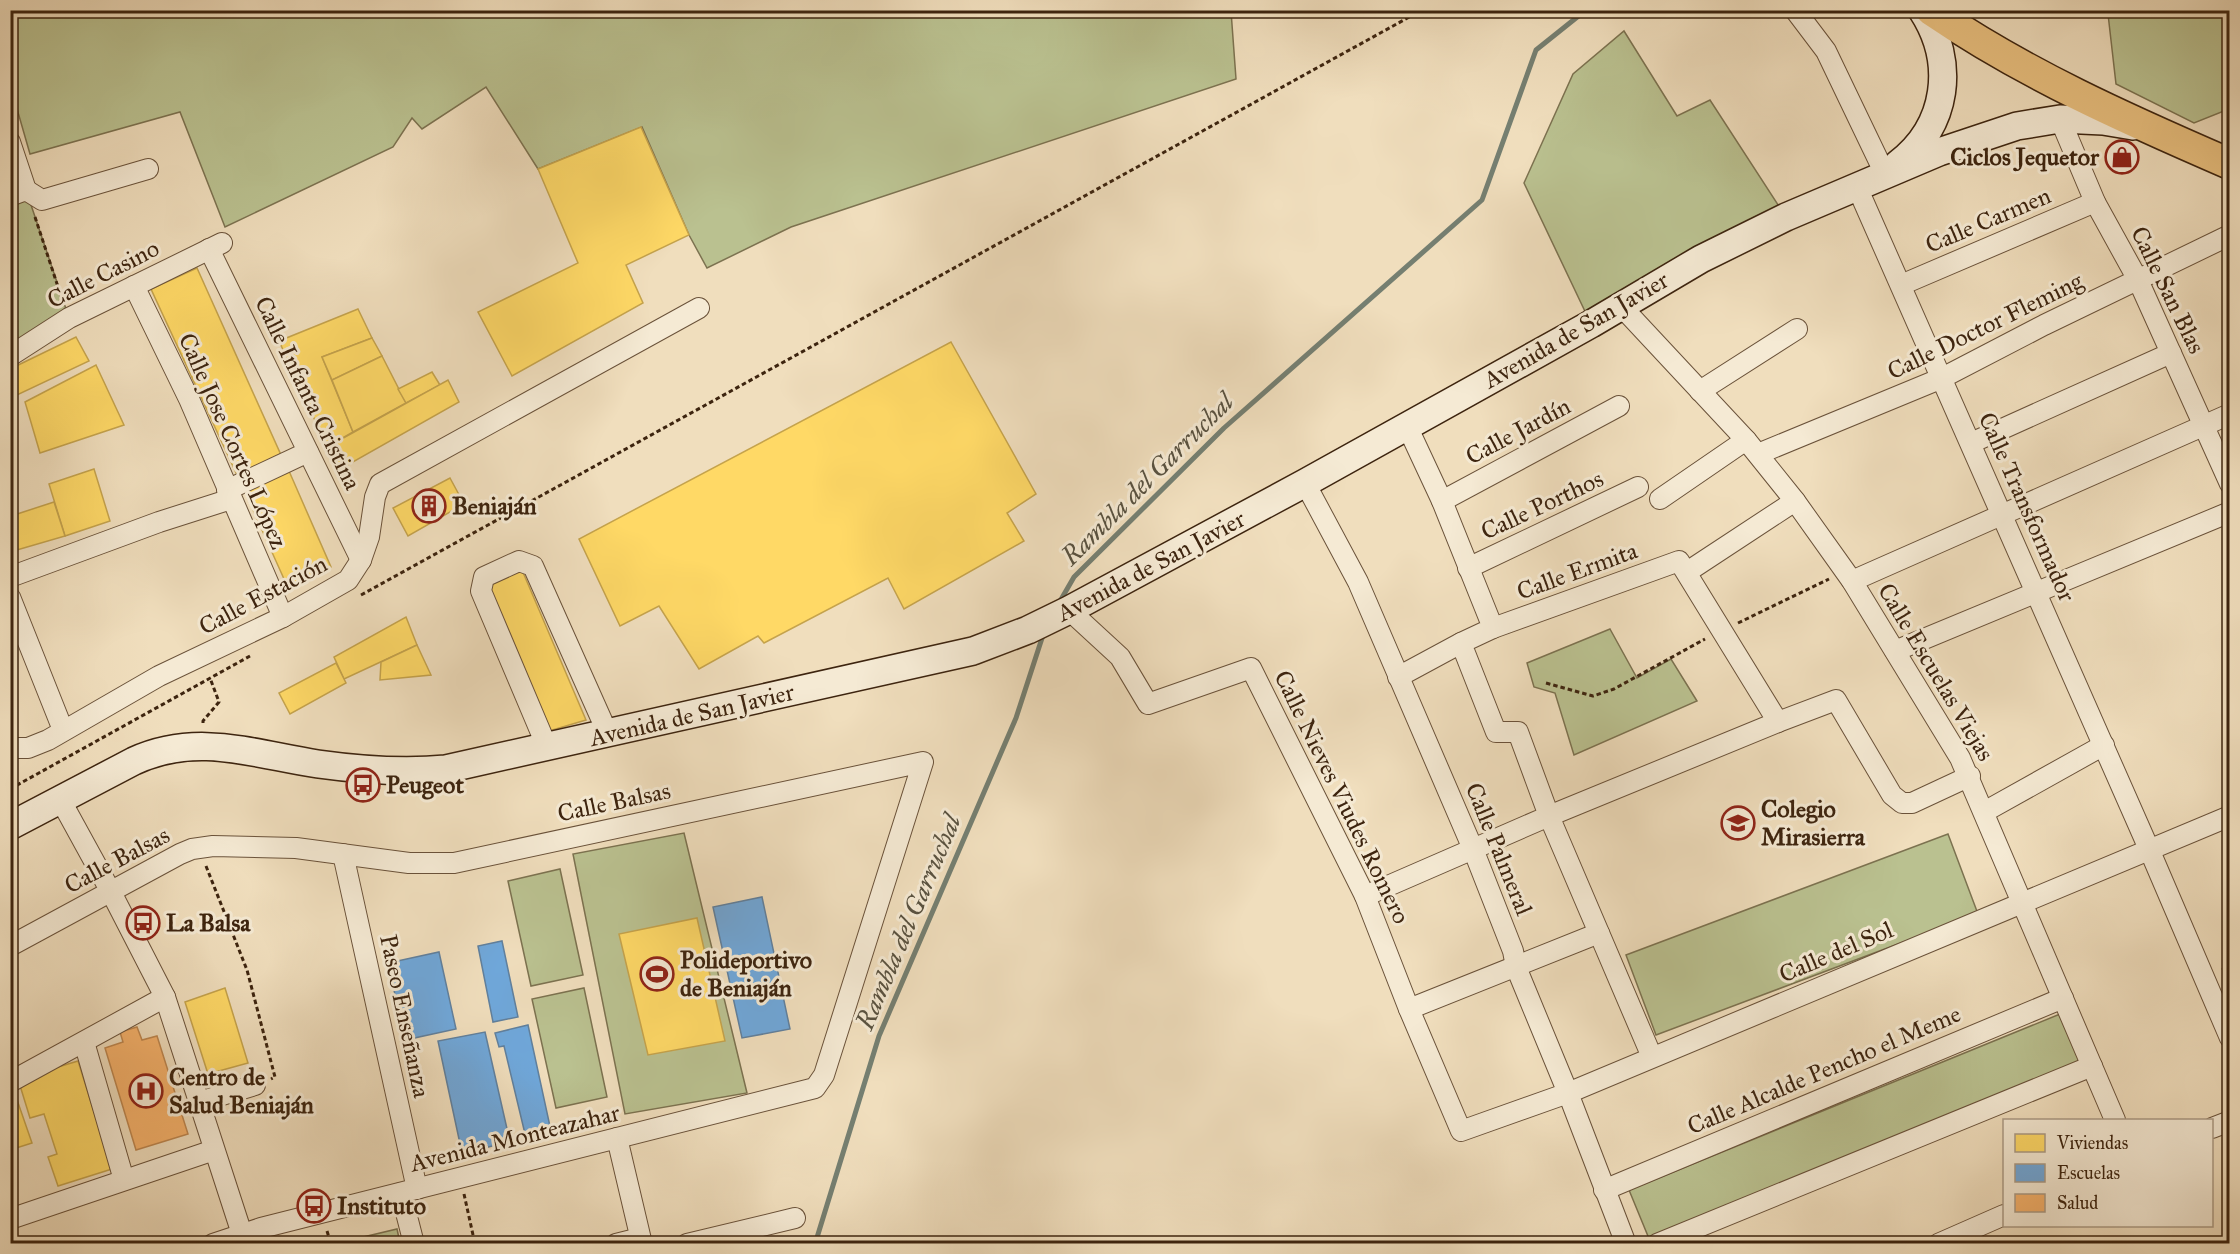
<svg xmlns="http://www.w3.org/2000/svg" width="2240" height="1254" viewBox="0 0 2240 1254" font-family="'IM FELL Great Primer',serif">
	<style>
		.green { fill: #bac190; stroke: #7c7250; stroke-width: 1.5 }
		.homes { fill: #ffd966; stroke: #c5a34c; stroke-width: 1.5 }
		.schools { fill: #6fa8dc; stroke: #60809e; stroke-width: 1.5 }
		.health { fill: #f6b26b; stroke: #be874f; stroke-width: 1.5 }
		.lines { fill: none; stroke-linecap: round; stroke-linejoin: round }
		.stream { stroke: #757f71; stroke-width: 5 }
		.street-casing { stroke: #6a523a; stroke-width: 22 }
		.secondary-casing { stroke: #3d240f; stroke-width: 30 }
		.primary-casing { stroke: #3d240f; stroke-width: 33 }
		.path { stroke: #3d240f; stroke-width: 3; stroke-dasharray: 4.5 3; stroke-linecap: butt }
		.street { stroke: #f5ead4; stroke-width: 20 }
		.secondary { stroke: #f5ead4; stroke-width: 27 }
		.primary { stroke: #e8bf7e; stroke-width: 30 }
		.labels { text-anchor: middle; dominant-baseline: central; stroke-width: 6; stroke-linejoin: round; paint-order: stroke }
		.poi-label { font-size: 24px; font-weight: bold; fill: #3d240f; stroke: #f5ead4; text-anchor: start }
		.street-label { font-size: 24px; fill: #3d240f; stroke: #f5ead4 }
		.water-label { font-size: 26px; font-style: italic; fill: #595240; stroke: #f5ead4 }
	</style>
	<rect width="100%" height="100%" fill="#f0debd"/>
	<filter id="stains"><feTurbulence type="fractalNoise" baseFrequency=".00333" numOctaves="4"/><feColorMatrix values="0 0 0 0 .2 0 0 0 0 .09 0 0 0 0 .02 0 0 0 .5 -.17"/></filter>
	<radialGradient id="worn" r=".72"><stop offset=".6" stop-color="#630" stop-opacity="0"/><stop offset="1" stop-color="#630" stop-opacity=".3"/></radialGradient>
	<g class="green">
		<polygon points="2138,10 2229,11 2229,109 2194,123 2116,84 2108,14"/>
		<polygon points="10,11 1231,11 1236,79 791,227 707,268 689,235 642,127 538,169 486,87 422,129 412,118 393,147 225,227 180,112 30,154 11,88"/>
		<polygon points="1624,31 1677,116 1710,100 1786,217 1591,324 1524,183 1573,74"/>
		<polygon points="26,190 69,318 11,356 11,196"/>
		<polygon points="1610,629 1637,678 1671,659 1697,701 1574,755 1555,693 1534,687 1527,663"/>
		<polygon points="684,833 747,1093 625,1114 573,854"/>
		<polygon points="1948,834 1978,914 1656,1035 1626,955"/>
		<polygon points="560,869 583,975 531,986 508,881"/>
		<polygon points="584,988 607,1097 556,1108 532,999"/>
		<polygon points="2065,1012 2086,1062 1650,1241 1629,1190"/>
		<polygon points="397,1229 400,1243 338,1243"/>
	</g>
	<g class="homes">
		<polygon points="641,127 689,235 626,265 643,303 512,376 478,312 578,263 538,169"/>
		<polygon points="197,268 281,455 237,475 151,289"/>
		<polygon points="358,309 372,338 322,357 353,432 327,447 279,341"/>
		<polygon points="76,337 89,361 17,395 10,369"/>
		<polygon points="372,338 382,356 332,380 322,357"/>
		<polygon points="951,342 1036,494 1007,513 1024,541 904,609 888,578 764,643 758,636 699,669 659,606 620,626 579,539"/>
		<polygon points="382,356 406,403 353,432 332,380"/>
		<polygon points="96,365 124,425 40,453 25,402"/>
		<polygon points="432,372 440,385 406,403 398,389"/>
		<polygon points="448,380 459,402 337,471 327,447"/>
		<polygon points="94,469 110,521 65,536 49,484"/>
		<polygon points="289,471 331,567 289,590 244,490"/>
		<polygon points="450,478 464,504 408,536 393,508"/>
		<polygon points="54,502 65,536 10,552 10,509 14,515"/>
		<polygon points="522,570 586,720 549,731 486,587"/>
		<polygon points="406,617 417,645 344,679 334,657"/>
		<polygon points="417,645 431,675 380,680 381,662"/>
		<polygon points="336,663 346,683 290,714 279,693"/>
		<polygon points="697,918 725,1041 648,1055 619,934"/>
		<polygon points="225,988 248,1063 208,1074 185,1002"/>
		<polygon points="78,1061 112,1169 58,1186 48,1157 57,1154 44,1114 30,1118 18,1079"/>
		<polygon points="15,1094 32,1143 10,1150 10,1096"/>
	</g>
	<g class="schools">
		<polygon points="762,897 790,1029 742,1038 713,907"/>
		<polygon points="502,941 518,1017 493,1022 478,946"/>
		<polygon points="439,952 456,1029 405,1040 388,963"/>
		<polygon points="528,1025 551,1131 526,1138 504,1046 499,1047 495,1033"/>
		<polygon points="485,1032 510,1142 462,1153 438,1041"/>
	</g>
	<polygon class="health" points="137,1027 142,1040 157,1036 188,1134 136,1150 105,1048 123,1042 120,1032"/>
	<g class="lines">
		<g class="stream">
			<polyline points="1059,603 1074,577 1224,428 1482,200 1536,50 1586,10"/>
			<polyline points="815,1244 879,1036 1016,718 1044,632"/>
		</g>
		<g class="street-casing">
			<g id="street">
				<polyline points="1795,10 1826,51 1885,174"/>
				<polyline points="2060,119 2095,202 2138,280 2230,484"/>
				<polyline points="10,142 26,190"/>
				<polyline points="1857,187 2149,849 2230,1038"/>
				<polyline points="10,196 26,190 42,200 148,169"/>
				<polyline points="209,249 361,560"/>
				<polyline points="1901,285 2095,202"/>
				<polyline points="134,286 189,399 283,617"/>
				<polyline points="1621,306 1746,440 1795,501 1852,581 1960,758 2115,1120"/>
				<polyline points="10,356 69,318 222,243"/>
				<polyline points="1700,391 1797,329"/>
				<polyline points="1971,443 2171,353"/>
				<polyline points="1758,454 1942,378 2044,325 2230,235"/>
				<polyline points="1305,483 1358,582 1473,849 1513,951 1516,967 1568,1093 1626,1244"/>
				<polyline points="227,490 308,452"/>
				<polyline points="1660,499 1746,440"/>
				<polyline points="1442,501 1619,406"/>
				<polyline points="1468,568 1638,487"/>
				<polyline points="1687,572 1795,501"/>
				<polyline points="10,577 159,522 231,499"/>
				<polyline points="1852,581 2230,414"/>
				<polyline points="10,597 63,730"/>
				<polyline points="1069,610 1120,657 1148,704 1251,668 1365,896 1409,1009 1461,1131 1568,1093 2230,816"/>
				<polyline points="1493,628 1679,561 1778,722 1836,700 1892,795 1902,803 1912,803 1970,776"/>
				<polyline points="1895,651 2230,512"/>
				<polyline points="1398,677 1461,643"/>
				<polyline points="547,747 481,591 484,577 519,561 533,566 608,734"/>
				<polyline points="10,748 28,748 48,740 159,676 283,617 348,580 361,560 369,537 375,497 380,484 699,308"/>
				<polyline points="60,799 111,892 165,997 242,1234"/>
				<polyline points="1984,812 2104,745"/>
				<polyline points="343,854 417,1189"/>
				<polyline points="1365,896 1549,816 1518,732 1496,732 1461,643 1493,628 1442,501 1407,426"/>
				<polyline points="10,946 180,854 192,849 213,846 296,848 409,863 454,863 923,762 824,1075 815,1088 261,1228 213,1244"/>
				<polyline points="1409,1009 1599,933"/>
				<polyline points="84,1042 124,1180"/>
				<polyline points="1652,1057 1549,816 1778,722"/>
				<polyline points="10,1082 165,997"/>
				<polyline points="199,1102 255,1085"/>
				<polyline points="2212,1128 2230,1121"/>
				<polyline points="617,1138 642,1244"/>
				<polyline points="1604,1190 2063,998"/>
				<polyline points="401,1193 414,1244"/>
				<polyline points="10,1219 214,1150"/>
				<polyline points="616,1244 640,1238"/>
				<polyline points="687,1244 795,1218"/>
				<polyline points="1657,1244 2092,1066"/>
				<polyline points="1938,1244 2004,1215"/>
			</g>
		</g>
		<g class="secondary-casing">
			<g id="secondary">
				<path d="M1898,164C1948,126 1956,62 1922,10"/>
				<path d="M10,826L134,761C197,732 253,754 318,764C361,770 403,773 446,769L973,651L1028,630L1069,610L1305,483L1591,324L1701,259L1786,217L1939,152L2017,126L2060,119L2103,121L2133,126"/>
			</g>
		</g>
		<g class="primary-casing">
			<path id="primary" d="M1931,10C2025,74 2126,119 2230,164"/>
		</g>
		<g class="path">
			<polyline points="35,217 62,299"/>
			<polyline points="361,595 1422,10"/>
			<polyline points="1738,623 1829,579"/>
			<polyline points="1546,683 1593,696 1614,689 1705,639"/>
			<polyline points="203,723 203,721 219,702 210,678"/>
			<polyline points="10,789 250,656"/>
			<polyline points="206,866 247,970 275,1077 271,1079"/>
			<polyline points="2222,970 2230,967"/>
			<polyline points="464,1194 475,1244"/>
			<polyline points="327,1231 331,1244"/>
		</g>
		<use href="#street" class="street"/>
		<use href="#secondary" class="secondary"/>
		<use href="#primary" class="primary"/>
	</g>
	<defs>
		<g id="shop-ring" transform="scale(1.725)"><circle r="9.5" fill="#f5ead4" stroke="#8f2418" stroke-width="1.5"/><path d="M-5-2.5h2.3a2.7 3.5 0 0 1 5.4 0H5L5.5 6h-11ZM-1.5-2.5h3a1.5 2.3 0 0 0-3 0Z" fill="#8f2418"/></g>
		<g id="building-ring" transform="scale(1.725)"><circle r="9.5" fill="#f5ead4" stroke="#8f2418" stroke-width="1.5"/><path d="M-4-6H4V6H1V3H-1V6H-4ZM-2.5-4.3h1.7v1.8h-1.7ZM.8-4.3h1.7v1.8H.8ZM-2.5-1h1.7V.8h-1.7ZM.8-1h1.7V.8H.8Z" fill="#8f2418"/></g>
		<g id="bus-ring" transform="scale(1.725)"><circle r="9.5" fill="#f5ead4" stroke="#8f2418" stroke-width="1.5"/><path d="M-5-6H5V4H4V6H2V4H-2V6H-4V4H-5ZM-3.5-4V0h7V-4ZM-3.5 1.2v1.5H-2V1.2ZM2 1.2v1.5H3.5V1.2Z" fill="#8f2418"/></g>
		<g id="school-ring" transform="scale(1.725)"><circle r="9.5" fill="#f5ead4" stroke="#8f2418" stroke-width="1.5"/><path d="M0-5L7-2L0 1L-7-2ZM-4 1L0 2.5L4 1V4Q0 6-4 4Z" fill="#8f2418"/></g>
		<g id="stadium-ring" transform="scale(1.725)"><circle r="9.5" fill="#f5ead4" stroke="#8f2418" stroke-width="1.5"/><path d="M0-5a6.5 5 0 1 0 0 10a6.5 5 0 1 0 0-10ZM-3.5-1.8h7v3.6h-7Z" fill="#8f2418"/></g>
		<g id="hospital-ring" transform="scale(1.725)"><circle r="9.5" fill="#f5ead4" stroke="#8f2418" stroke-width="1.5"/><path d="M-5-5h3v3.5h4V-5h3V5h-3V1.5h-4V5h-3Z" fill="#8f2418"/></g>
	</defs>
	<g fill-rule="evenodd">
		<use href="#shop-ring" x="2122" y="157"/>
		<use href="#building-ring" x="429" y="506"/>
		<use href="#bus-ring" x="363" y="785"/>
		<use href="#school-ring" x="1738" y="823"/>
		<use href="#bus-ring" x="143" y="923"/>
		<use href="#stadium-ring" x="657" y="974"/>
		<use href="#hospital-ring" x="146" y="1091"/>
		<use href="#bus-ring" x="314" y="1206"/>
	</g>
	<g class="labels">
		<g class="poi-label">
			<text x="2099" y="157" text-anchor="end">Ciclos Jequetor</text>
			<text x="452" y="506">Beniaján</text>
			<text x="386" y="785">Peugeot</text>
			<text x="1761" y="809">Colegio<tspan x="1761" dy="28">Mirasierra</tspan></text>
			<text x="166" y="923">La Balsa</text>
			<text x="680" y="960">Polideportivo<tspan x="680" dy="28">de Beniaján</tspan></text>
			<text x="169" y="1077">Centro de<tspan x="169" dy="28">Salud Beniaján</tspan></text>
			<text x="337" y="1206">Instituto</text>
		</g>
		<g class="street-label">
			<text transform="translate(1988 220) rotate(-23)">Calle Carmen</text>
			<text transform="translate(103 274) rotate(-27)">Calle Casino</text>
			<text transform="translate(2168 290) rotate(64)">Calle San Blas</text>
			<text transform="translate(1985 326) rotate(-26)">Calle Doctor Fleming</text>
			<text transform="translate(1576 330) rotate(-30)">Avenida de San Javier</text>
			<text transform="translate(308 393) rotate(64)">Calle Infanta Cristina</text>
			<text transform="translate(1518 431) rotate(-28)">Calle Jardín</text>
			<text transform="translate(233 441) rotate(66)">Calle Jose Cortes López</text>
			<text transform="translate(1542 505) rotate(-25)">Calle Porthos</text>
			<text transform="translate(2027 507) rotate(66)">Calle Transformador</text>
			<text transform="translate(1151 566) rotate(-28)">Avenida de San Javier</text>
			<text transform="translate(1577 571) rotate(-20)">Calle Ermita</text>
			<text transform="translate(263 595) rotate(-28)">Calle Estación</text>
			<text transform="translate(1936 672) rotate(59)">Calle Escuelas Viejas</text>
			<text transform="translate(692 715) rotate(-13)">Avenida de San Javier</text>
			<text transform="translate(1342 797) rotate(64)">Calle Nieves Viudes Romero</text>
			<text transform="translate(614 802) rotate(-12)">Calle Balsas</text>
			<text transform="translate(1499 849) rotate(68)">Calle Palmeral</text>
			<text transform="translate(117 860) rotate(-28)">Calle Balsas</text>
			<text transform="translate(1836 952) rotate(-23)">Calle del Sol</text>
			<text transform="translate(405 1016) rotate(78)">Paseo Enseñanza</text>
			<text transform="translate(1824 1070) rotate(-23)">Calle Alcalde Pencho el Meme</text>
			<text transform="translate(515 1138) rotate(-14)">Avenida Monteazahar</text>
		</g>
		<g class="water-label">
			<text transform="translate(1147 479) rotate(-45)">Rambla del Garruchal</text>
			<text transform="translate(908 922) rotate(-67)">Rambla del Garruchal</text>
		</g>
	</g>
	<rect width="2240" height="1254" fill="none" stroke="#f0debd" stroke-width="36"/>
	<rect x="12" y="12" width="2216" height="1230" fill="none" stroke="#3d240f" stroke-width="3"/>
	<rect x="18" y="18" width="2204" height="1218" fill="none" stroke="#3d240f" stroke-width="1.5"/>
	<rect x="2003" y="1119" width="210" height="108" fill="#f5ead4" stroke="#ab9b85" stroke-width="1.5"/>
	<rect x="2015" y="1134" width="30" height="18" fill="#ffd966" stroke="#ab9b85" stroke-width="1.5"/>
	<text x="2057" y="1149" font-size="18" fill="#3d240f">Viviendas</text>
	<rect x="2015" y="1164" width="30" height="18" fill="#6fa8dc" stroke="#ab9b85" stroke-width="1.5"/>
	<text x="2057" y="1179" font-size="18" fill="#3d240f">Escuelas</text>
	<rect x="2015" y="1194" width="30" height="18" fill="#f6b26b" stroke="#ab9b85" stroke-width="1.5"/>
	<text x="2057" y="1209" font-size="18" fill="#3d240f">Salud</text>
	<rect width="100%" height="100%" filter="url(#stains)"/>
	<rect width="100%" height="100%" fill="url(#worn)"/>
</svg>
